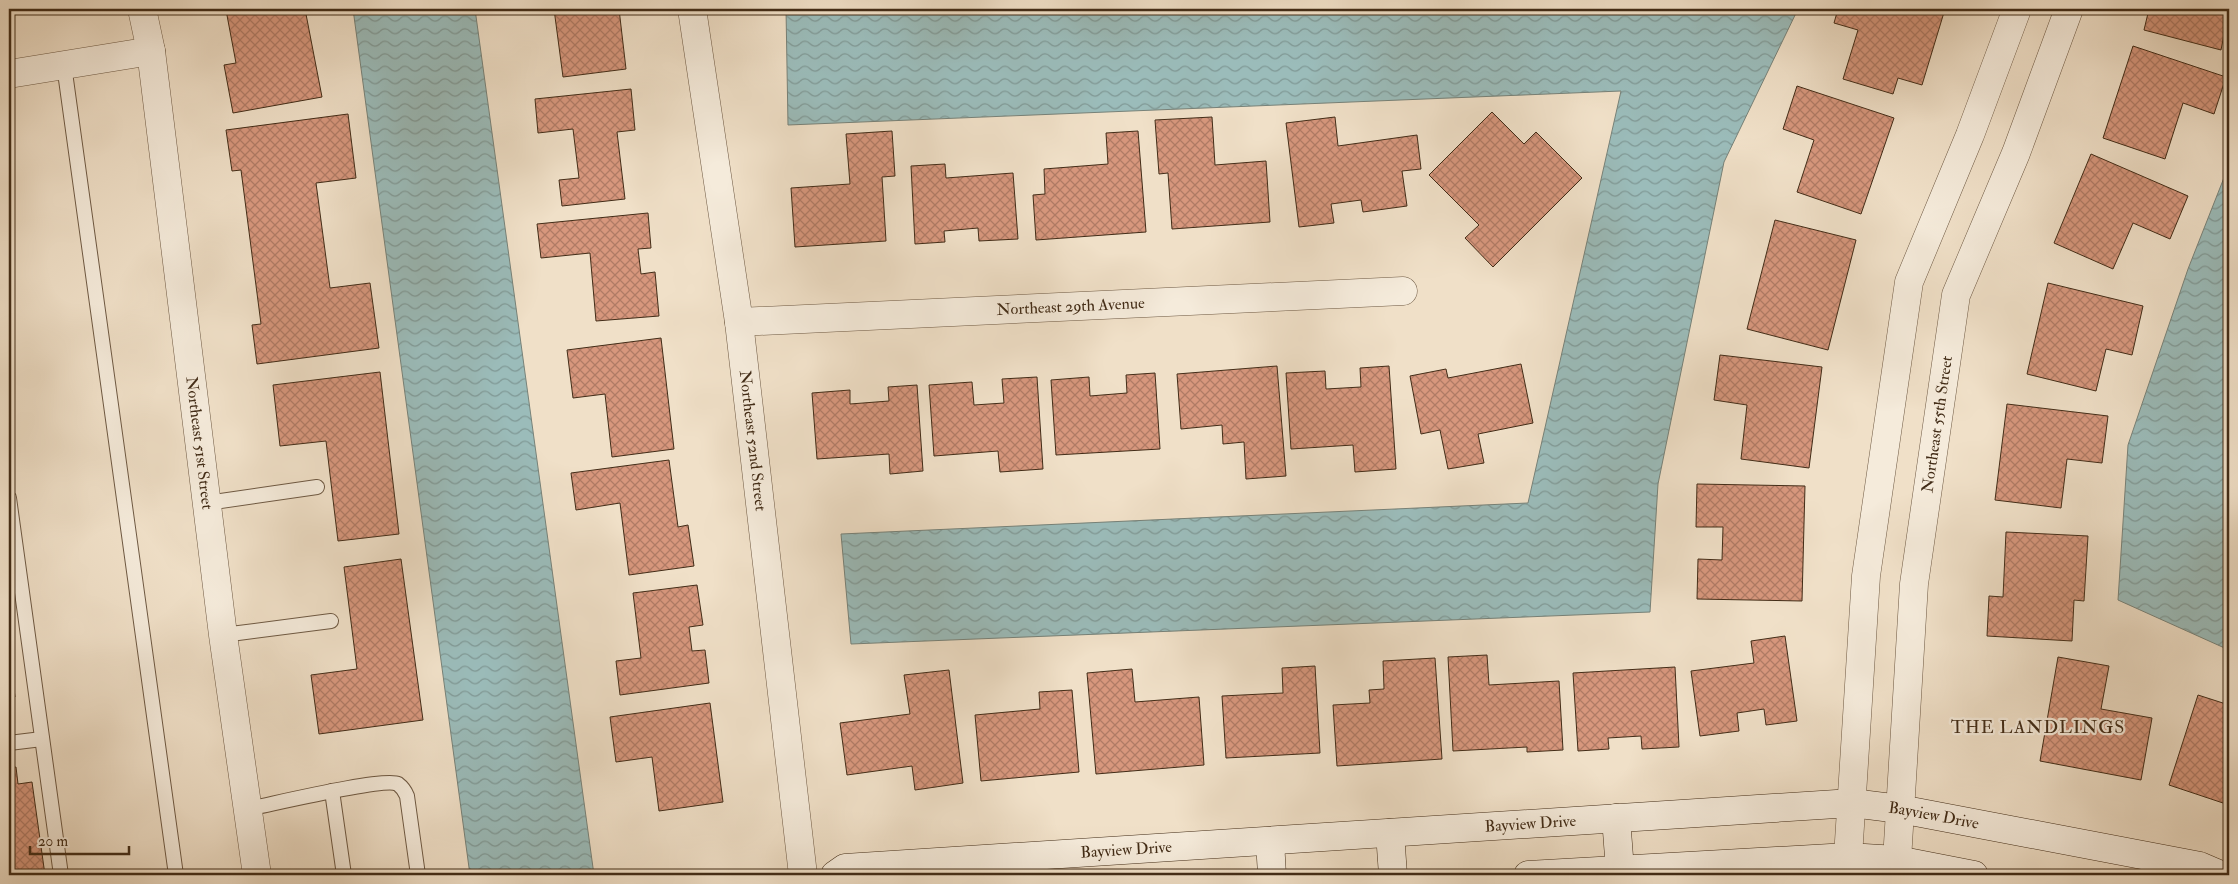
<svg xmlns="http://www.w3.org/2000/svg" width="2238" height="884" viewBox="0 0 2238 884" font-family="'IM FELL Double Pica',serif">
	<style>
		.water { fill: url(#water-waves); stroke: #778279 }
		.building { fill: url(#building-cross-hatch); stroke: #422c17 }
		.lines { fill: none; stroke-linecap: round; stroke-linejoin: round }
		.lane-casing { stroke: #6e5943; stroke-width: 16 }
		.street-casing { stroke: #6e5943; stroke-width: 29 }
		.secondary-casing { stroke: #422c17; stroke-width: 29 }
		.lane { stroke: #f5ebdb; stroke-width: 14 }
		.street { stroke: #f5ebdb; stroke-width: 28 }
		.secondary { stroke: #f5ebdb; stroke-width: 28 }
		.labels { text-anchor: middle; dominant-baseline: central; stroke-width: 4.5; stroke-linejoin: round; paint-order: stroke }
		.street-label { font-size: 16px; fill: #422c17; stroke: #f5ebdb }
		.neighbourhood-label { font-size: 18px; letter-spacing: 1px; fill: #422c17; stroke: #f5ebdb }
	</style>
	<defs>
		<pattern id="water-waves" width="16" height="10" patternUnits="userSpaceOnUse" patternTransform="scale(1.25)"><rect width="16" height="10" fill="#9bbcba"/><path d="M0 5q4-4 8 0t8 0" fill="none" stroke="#809996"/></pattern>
		<pattern id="building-cross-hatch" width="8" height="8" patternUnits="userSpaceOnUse" patternTransform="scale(1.25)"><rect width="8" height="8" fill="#d7977d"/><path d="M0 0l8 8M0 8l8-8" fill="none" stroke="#b07b65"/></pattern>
	</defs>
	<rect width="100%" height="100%" fill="#f0e0c8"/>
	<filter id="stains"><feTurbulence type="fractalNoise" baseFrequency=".004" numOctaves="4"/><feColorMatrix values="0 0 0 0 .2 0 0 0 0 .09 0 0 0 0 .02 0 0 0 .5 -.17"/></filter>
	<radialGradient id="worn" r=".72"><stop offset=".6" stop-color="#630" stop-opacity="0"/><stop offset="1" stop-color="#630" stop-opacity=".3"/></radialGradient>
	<g class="water">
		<polygon points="353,9 475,9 594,875 470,875"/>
		<polygon points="786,9 1798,9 1724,162 1658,484 1650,612 851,644 841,534 1528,503 1621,91 788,125"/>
		<polygon points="2229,165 2229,650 2118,600 2128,445 2188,269"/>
	</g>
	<g class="building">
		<polygon points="208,9 305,9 322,97 233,113 224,65 236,63 226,10 208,14"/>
		<polygon points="542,9 619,9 626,69 563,77 554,9"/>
		<polygon points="1838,9 1945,9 1922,85 1898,78 1893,94 1843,79 1858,30 1834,23"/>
		<polygon points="2149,9 2229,9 2221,50 2144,30"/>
		<polygon points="2133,46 2226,77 2214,114 2183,103 2165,159 2103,138"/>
		<polygon points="1797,86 1894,118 1861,214 1797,192 1814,140 1783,129"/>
		<polygon points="631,89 635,130 617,132 625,199 562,206 559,180 579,178 573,129 538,133 535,99"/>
		<polygon points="1492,112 1524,144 1536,132 1582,178 1493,267 1465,238 1479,225 1429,175"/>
		<polygon points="348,114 356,178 316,183 330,288 370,283 379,348 257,364 252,325 261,324 241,170 232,171 226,130"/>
		<polygon points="1212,117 1215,165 1266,161 1270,222 1172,229 1168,173 1159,174 1155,120"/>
		<polygon points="1335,117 1338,146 1417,135 1421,169 1402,171 1407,206 1363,212 1361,200 1331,204 1334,223 1299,227 1286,123"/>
		<polygon points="892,131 895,176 882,177 886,241 795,247 791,188 850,184 846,134"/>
		<polygon points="1138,131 1146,232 1036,240 1033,195 1045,194 1044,169 1108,164 1106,133"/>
		<polygon points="2091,154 2188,196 2170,239 2133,223 2113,269 2054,243"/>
		<polygon points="945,164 946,178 1013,173 1018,239 979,241 978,228 944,231 945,242 915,244 911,166"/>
		<polygon points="648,213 651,248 638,249 641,274 655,272 659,316 596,321 590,253 541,258 537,224"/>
		<polygon points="1775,220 1856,240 1828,350 1747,329"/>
		<polygon points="2048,283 2143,306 2132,355 2106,349 2096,391 2027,374"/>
		<polygon points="661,338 674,449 612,457 605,394 573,398 567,350"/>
		<polygon points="1720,355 1822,367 1809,468 1741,459 1747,405 1714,400"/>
		<polygon points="1521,364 1533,423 1478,434 1484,463 1448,469 1440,430 1421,434 1410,376 1446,369 1448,378"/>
		<polygon points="1277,366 1286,476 1246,479 1244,442 1223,444 1222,425 1181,429 1177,374"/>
		<polygon points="1389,366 1396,469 1355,472 1353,445 1291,449 1286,373 1325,371 1326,389 1361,387 1360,368"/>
		<polygon points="380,372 399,534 338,541 326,441 280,446 273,385"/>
		<polygon points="1155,373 1160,449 1056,455 1051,380 1089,377 1090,396 1127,393 1126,375"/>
		<polygon points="1037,377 1043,469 1000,472 998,451 934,456 929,385 972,382 974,405 1004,403 1002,379"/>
		<polygon points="917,385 923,471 890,474 889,454 817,459 812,393 850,390 850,404 889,401 888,387"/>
		<polygon points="2007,404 2108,416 2102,463 2067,459 2061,508 1995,500"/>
		<polygon points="669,460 678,527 688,525 694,566 629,575 620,503 576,510 571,473"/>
		<polygon points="1697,484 1805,486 1802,601 1697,599 1698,559 1722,560 1723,527 1696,527"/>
		<polygon points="2006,532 2088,536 2084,601 2074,600 2072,641 1987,636 1989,596 2003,597"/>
		<polygon points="401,559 423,720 319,734 311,675 357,669 344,567"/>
		<polygon points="697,585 703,625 689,627 692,651 705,650 709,683 620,695 616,661 641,658 633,593"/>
		<polygon points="1785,636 1797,721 1766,725 1764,709 1737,713 1739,731 1700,736 1691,671 1754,663 1751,641"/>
		<polygon points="9,648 15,697 9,698"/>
		<polygon points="1487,655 1489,685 1559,681 1563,750 1527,752 1527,747 1453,751 1448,657"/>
		<polygon points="2058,657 2109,666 2101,709 2152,718 2141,780 2040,761"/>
		<polygon points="1435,658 1442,759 1337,766 1333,705 1370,703 1369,690 1384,689 1383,661"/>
		<polygon points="1315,666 1320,753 1226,758 1222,696 1283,693 1282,668"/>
		<polygon points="1675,667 1679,747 1642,749 1641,736 1608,738 1609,749 1578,751 1573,673"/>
		<polygon points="1132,669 1135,702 1199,697 1204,765 1096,774 1087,673"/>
		<polygon points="949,670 963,783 915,790 912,766 847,775 840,723 910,714 904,675"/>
		<polygon points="1072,690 1079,772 981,781 975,715 1040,709 1039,692"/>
		<polygon points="2198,695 2229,705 2229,805 2169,785"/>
		<polygon points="710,703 723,802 659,811 652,757 616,762 610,717"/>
		<polygon points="16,767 18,784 32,782 45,875 9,875 9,768"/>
	</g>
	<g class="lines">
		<g class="lane-casing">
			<g id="lane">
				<polyline points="64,65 176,875"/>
				<polyline points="9,498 61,875"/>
				<polyline points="207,503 317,487"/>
				<polyline points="223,635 331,621"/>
				<polyline points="9,743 42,739"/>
				<polyline points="332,791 344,875"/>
				<path d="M247,809C269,805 384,777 398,784C402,787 405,791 407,796L418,875"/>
			</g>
		</g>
		<g class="street-casing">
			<g id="street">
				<path id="s1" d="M142,9L151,51L223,635L257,875"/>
				<path id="s2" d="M692,9L739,322L803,875"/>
				<polyline points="9,74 151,51"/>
				<path id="s3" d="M739,322L1403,291"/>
				<polyline points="1848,857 1866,576 1909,282 1970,135 2017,9"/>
				<path id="s4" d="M1897,860L1914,584L1956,295L2016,153L2069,9"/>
			</g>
		</g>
		<g class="secondary-casing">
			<g id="secondary">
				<polyline points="1616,818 1620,870"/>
				<polyline points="1390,833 1393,875"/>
				<polyline points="1270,841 1272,875"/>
				<path id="s5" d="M835,875L845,868L1852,803L1900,809L2200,866L2221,875"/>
				<polyline points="1528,875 1848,857 1897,860 1974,875"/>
			</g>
		</g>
		<use href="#lane" class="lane"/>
		<use href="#street" class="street"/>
		<use href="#secondary" class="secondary"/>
	</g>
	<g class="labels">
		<g class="street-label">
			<text stroke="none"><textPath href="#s3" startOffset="332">Northeast 29th Avenue</textPath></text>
			<text stroke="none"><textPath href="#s4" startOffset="438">Northeast 55th Street</textPath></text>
			<text stroke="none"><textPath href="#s2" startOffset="436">Northeast 52nd Street</textPath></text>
			<text stroke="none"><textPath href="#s1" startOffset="438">Northeast 51st Street</textPath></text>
			<text stroke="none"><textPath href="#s5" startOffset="1104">Bayview Drive</textPath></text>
			<text stroke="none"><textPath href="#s5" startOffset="699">Bayview Drive</textPath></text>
			<text stroke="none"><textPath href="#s5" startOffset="294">Bayview Drive</textPath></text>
		</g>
		<g class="neighbourhood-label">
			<text x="2038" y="727">THE LANDLINGS</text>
		</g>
	</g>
	<rect width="2238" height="884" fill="none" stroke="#f0e0c8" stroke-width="30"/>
	<rect x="10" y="10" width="2218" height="864" fill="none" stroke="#422c17" stroke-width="2.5"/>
	<rect x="15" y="15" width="2208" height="854" fill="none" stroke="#422c17"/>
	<path d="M30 846v8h99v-8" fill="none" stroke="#422c17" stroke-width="2.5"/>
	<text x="38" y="846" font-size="15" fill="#422c17" stroke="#f5ebdb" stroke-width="4" paint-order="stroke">20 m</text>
	<rect width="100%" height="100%" filter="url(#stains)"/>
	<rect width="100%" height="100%" fill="url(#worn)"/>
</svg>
